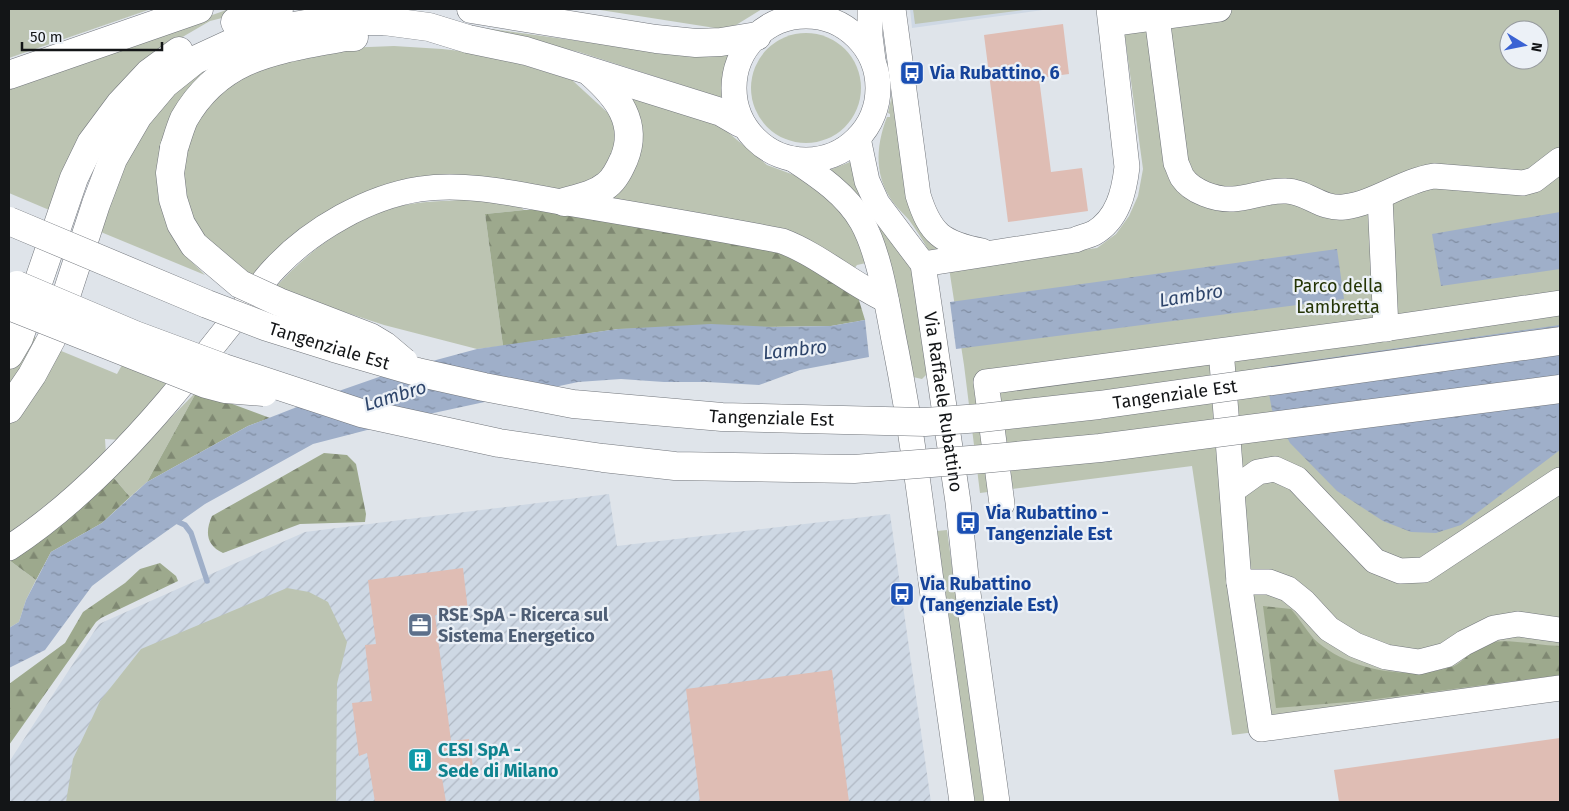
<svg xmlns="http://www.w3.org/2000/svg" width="1569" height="811" font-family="'Fira Sans',sans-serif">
	<defs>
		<pattern id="industrial-furrows" width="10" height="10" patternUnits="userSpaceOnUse" patternTransform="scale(1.25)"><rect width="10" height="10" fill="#ced8e4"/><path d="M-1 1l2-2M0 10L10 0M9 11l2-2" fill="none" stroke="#b0b8c3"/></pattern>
		<pattern id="forest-firs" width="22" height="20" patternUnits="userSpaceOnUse" patternTransform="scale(1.25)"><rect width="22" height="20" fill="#9da98d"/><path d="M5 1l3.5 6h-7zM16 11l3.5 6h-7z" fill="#7f8872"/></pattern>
		<pattern id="water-ripples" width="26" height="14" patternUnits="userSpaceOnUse" patternTransform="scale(1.25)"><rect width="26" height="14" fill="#9fafc9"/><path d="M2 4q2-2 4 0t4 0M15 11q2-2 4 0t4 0" fill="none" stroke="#808da2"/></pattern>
	</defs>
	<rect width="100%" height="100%" fill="#dfe4ea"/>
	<polygon fill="#ced8e4" points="910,9 1050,9 912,28"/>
	<polygon fill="url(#industrial-furrows)" points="609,494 617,546 890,514 931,802 9,802 9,762 99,624 305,532"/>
	<g fill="#bcc4b2" fill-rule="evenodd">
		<polygon points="9,9 151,9 9,58"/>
		<polygon points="229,9 230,16 210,21 179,39 54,212 9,193 9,88"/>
		<polygon points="594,9 762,9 728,30"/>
		<polygon points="913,9 1031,9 915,24"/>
		<path d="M1157 9H1560V692L1232 735 1192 466 980 493 964 365 949 268 1097 248 1116 234 1129 216 1138 196 1143 169 1124 30ZM1509 30H1539V60H1509Z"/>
		<polygon points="462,25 674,54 729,54 722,76 722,96 721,97 716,96 579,52"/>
		<circle cx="806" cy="88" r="55"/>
		<polygon points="394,46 442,49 488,54 572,80 608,113 613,121 616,140 614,154 597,178 573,189 559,189 524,183 401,185 254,281 203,242 182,197 182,153 199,111 247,70 344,48"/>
		<polygon points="237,57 176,113 186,256 205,275 96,230 125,153 177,88 206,70"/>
		<polygon points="621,95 717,125 724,129 767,165 794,175 813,186 834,203 854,230 866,263 857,265 850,274 828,259 597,202 615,188"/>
		<path d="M892 95 940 244 936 249 930 253C924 242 917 231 909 220 905 215 900 211 896 206 874 179 875 148 887 117H890V114L888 113Z"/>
		<polygon points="850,162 852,162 859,194 859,197 827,171"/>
		<path d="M463 200C479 201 514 198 524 210L485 214 503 346 477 349 384 325 274 289C309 250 353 217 405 205 424 201 444 201 463 200Z"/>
		<polygon points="882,227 913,272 927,374 922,379 913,377 877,231"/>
		<polygon points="28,335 40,339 9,389 9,371"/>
		<polygon points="54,348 117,374 122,365 171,385 121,440 105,439 106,454 9,539 9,422"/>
		<polygon points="197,391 147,482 130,497 113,477"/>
		<polygon points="947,530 984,802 974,802 937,531"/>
		<polygon points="9,560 36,580 26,600 19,622 9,628"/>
		<polygon points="287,588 309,592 328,602 347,642 337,684 336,802 66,802 73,759 100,701 141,649"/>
	</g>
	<g fill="url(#forest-firs)">
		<polygon points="524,210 543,210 771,250 795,259 858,297 865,320 831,326 618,329 503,346 485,214"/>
		<polygon points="197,391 270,418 248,426 147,482"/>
		<path d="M324 453 347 455 356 464 366 514 365 522 300 524 223 553C206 545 205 532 212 516Z"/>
		<polygon points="113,477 130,497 102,523 51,552 36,580 9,560"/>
		<polygon points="160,563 176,576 178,581 101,618 96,622 9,745 9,684 65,643 83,612 125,583 140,569"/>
		<path d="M1263 606 1291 609C1299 618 1306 630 1314 639 1348 671 1411 681 1454 666 1464 662 1471 649 1481 645 1501 636 1538 646 1560 646V675L1361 701 1276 708Z"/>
	</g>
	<g fill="url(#water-ripples)">
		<polygon points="1560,212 1560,269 1441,286 1432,234"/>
		<polygon points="1337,249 1344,299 956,349 950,302"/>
		<polygon points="865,320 869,357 800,370 759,385 707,382 664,382 621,379 578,382 429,414 313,444 205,504 137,552 92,586 45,650 9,668 9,628 19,622 26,600 51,552 102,523 147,482 248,426 333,393 399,370 477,349 618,329 711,324 772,327 831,326"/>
		<polygon points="1560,325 1560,450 1461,525 1436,533 1411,532 1383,521 1337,491 1290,443 1272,410 1264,367"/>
	</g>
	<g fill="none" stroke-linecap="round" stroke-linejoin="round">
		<polyline stroke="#9fafc9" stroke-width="5.5" points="174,520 185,525 191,533 207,581"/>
	</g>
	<g fill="#dfbdb4">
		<polygon points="1063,24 1069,74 1039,78 1051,172 1082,168 1088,211 1008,222 984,35"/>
		<polygon points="463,568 468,611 435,615 451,741 469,739 473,767 441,772 446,802 375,802 367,753 359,756 352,703 372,701 365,645 376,644 368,580"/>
		<polygon points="832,670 849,802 700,802 686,689"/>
		<polygon points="1560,738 1560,802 1339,802 1334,770"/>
	</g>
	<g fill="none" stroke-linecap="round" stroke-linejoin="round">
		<defs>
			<g id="minor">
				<polyline points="870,9 870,36 873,60"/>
				<path d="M893 9 918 195C930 234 942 243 982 251"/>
				<path d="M1158 9 1157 17 1176 163C1178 167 1180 173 1182 177 1192 192 1216 200 1233 199 1250 198 1268 190 1286 191 1306 191 1322 210 1344 207 1376 203 1402 181 1434 176L1523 183 1534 180 1560 160"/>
				<circle cx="806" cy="88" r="72"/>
				<polyline points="1123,22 1219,9"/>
				<path id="s1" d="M858 138 867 181 877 203 923 264 958 502 967 586 997 802"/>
				<path d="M793 159C819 176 847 195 862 222 881 256 888 312 896 350 911 426 921 504 931 581 941 655 952 729 962 802"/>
				<polyline points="1380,197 1386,329"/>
				<path d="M923 264 1075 240C1081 237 1088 236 1094 233 1118 219 1124 192 1127 167L1109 9"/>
				<polyline points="1223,351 1222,362 1239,582 1261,729 1560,688"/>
				<polyline points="1233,490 1258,472 1275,469 1297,479 1375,561 1400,571 1424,570 1560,480"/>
				<polyline points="1002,504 986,382 1362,332 1560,303"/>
				<path d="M9 548C69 509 122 455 168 401 195 369 221 336 247 303 256 291 265 278 276 267 312 229 368 197 420 189 469 182 520 195 567 203 639 215 711 227 782 241 819 255 850 283 886 300"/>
				<polyline points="1239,582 1269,582 1288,589 1304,602 1329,629 1355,645 1386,657 1419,662 1446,655 1464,643 1494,628 1518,624 1560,630"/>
			</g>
			<g id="highway">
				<polyline points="471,9 656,39 696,43 721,42 757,36"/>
				<polyline points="235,22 279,9"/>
				<polyline points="9,75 199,9"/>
				<path d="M174 148C177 139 180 128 184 119 221 54 279 50 345 37H354"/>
				<path d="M564 202C579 198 595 195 607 185 615 179 620 168 624 159 639 123 617 96 591 73"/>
				<polyline points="9,355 19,338 74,178 91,143 120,104 149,73 179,51"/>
				<polyline points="9,409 32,375 53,336 96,204 113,159 138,116 165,84 195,60 234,42 270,30 311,23 346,21 384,21 429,27 468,39 526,51 721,112 740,123"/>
			</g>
		</defs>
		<use href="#minor" stroke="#72767c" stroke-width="26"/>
		<use href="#highway" stroke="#72767c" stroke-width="29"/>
		<use href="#minor" stroke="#fff" stroke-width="25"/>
		<use href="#highway" stroke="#fff" stroke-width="28"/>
		<defs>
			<g id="highway-bridge">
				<polyline points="174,148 170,173 173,199 181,224 194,245 240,284 279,302 370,337 385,346 404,362"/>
				<path id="s2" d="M9 221 207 304 267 327 334 348 417 372 484 387 573 404 722 417 925 422 981 418 1099 405 1560 341"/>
				<polyline points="17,285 135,335 224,368 361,413 499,443 603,458 675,466 854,469 983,459 1100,448 1560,389"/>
				<polyline points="9,306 206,384 225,389 264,392"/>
			</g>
		</defs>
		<use href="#highway-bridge" stroke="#72767c" stroke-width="29" stroke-linecap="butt"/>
		<use href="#highway-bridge" stroke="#fff" stroke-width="28"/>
	</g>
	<defs>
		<symbol id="bus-square" viewBox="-11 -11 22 22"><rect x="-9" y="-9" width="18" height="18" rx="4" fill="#1a4fb4" stroke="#ecf1f7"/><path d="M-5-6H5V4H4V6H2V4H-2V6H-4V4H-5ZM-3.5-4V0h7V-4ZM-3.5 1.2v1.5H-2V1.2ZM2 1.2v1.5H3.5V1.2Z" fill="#fff"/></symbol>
		<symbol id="office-square" viewBox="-11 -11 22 22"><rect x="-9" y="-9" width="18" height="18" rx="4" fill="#5c6f8a" stroke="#ecf1f7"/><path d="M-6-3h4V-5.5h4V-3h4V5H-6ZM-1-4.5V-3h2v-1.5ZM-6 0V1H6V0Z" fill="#fff"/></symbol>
		<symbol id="building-square" viewBox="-11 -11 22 22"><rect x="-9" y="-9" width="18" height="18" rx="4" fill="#0f9aa8" stroke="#ecf1f7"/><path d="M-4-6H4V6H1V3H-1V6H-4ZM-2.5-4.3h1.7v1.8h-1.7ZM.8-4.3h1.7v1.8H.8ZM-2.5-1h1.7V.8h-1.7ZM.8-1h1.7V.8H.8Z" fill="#fff"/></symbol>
	</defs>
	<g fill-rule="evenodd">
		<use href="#bus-square" x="898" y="59" width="28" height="28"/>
		<use href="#bus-square" x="954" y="509" width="28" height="28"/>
		<use href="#bus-square" x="888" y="580" width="28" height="28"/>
		<use href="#office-square" x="406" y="611" width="28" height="28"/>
		<use href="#building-square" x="406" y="746" width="28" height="28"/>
	</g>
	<g text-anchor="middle" stroke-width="4.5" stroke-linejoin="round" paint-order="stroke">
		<g font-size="18" font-weight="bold" fill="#164399" stroke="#ecf1f7" text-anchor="start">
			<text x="930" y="79">Via Rubattino, 6</text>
			<text x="986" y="519">Via Rubattino -<tspan x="986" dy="21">Tangenziale Est</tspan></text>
			<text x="920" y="590">Via Rubattino<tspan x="920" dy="21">(Tangenziale Est)</tspan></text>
		</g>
		<g font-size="18" fill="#253506" stroke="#ecf1f7">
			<text x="1338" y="292">Parco della<tspan x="1338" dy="21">Lambretta</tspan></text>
		</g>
		<g font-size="18" fill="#131517" stroke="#ecf1f7">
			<text dy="6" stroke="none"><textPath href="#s2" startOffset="344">Tangenziale Est</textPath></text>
			<text dy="6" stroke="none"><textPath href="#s2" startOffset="1199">Tangenziale Est</textPath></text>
			<text dy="6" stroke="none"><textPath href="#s1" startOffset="284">Via Raffaele Rubattino</textPath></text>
			<text dy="6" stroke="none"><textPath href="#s2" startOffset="794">Tangenziale Est</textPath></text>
		</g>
		<g font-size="18" font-weight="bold" fill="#4e5e75" stroke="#ecf1f7" text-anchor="start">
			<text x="438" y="621">RSE SpA - Ricerca sul<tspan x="438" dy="21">Sistema Energetico</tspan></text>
		</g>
		<g font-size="18" font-weight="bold" fill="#0d838f" stroke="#ecf1f7" text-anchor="start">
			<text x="438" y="756">CESI SpA -<tspan x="438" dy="21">Sede di Milano</tspan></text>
		</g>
		<g font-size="19" font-style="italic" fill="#2e456b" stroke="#ecf1f7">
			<text transform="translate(1191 295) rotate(-9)" y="7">Lambro</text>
			<text transform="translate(795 349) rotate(-6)" y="7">Lambro</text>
			<text transform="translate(395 395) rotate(-17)" y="7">Lambro</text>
		</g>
	</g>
	<rect width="1569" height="811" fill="none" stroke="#131517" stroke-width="20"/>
	<g transform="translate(1524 45) rotate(100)"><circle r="24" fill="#ecf1f7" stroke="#95999d"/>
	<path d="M0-4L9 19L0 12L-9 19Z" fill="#3a62d3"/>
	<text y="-8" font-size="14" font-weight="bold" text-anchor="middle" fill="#131517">N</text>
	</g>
	<path d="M22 42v8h140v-8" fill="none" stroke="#131517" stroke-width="2.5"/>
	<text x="30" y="42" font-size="15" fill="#131517" stroke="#ecf1f7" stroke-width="4" paint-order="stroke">50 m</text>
</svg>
